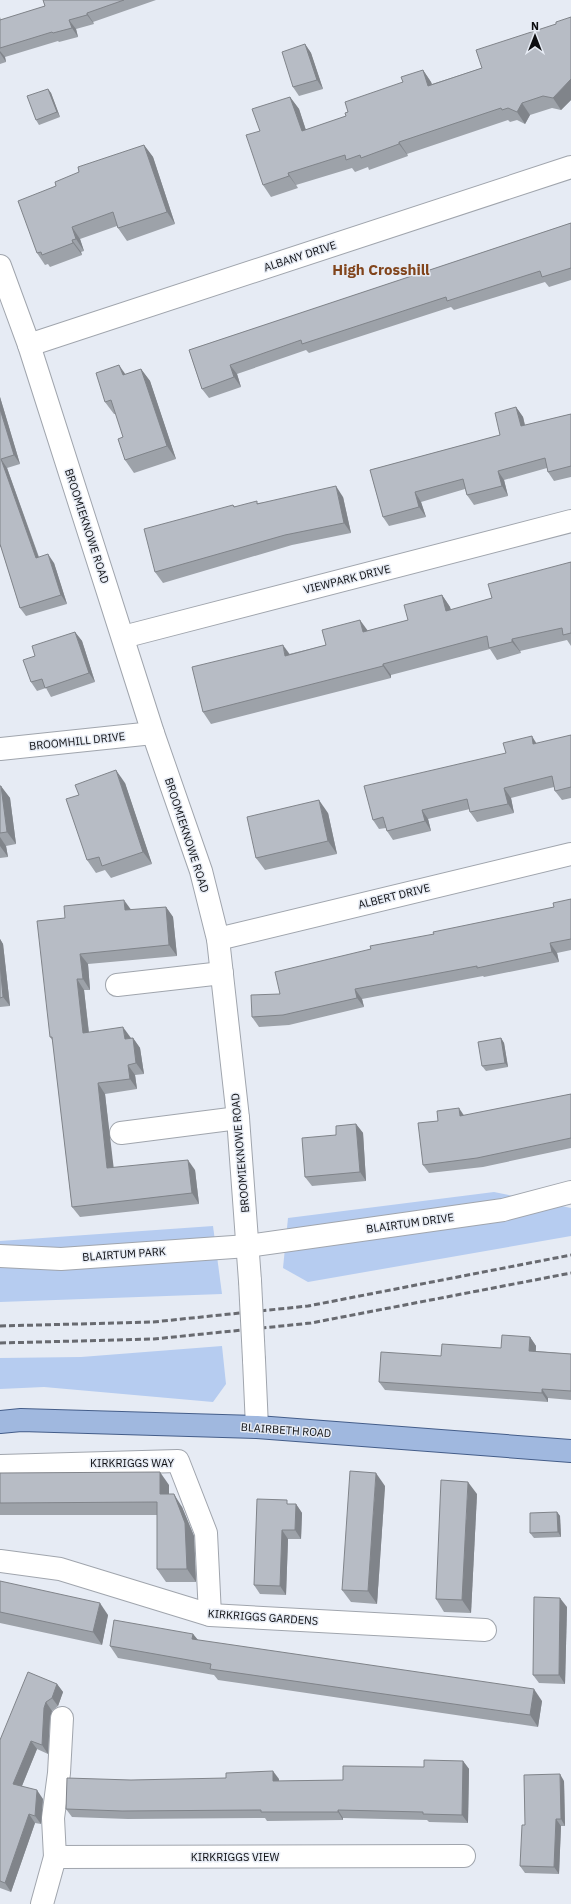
<svg xmlns="http://www.w3.org/2000/svg" width="571" height="1904" font-family="'IBM Plex Sans',sans-serif">
	<rect width="100%" height="100%" fill="#e6ebf4"/>
	<g fill="#b6ccf0">
		<polygon points="494,1192 571,1208 571,1236 308,1282 283,1268 288,1218"/>
		<polygon points="213,1226 222,1294 0,1302 0,1241"/>
		<polygon points="222,1346 226,1384 213,1402 44,1387 0,1389 0,1358 81,1357"/>
	</g>
	<g fill="none" stroke-linecap="round" stroke-linejoin="round">
		<defs>
			<g id="minor">
				<polyline points="0,266 29,345 153,733 201,871 218,939 238,1118 250,1281"/>
				<polyline points="29,345 571,167"/>
				<polyline points="123,637 571,521"/>
				<polyline points="0,749 153,733"/>
				<polyline points="218,939 571,854"/>
				<polyline points="117,985 222,973"/>
				<polyline points="121,1133 238,1118"/>
				<polyline points="0,1256 61,1259 248,1246 503,1210 571,1192"/>
				<polyline points="254,1360 257,1427"/>
				<polyline points="0,1466 178,1461 206,1533 210,1615"/>
				<polyline points="0,1561 60,1569 210,1615 485,1630"/>
				<polyline points="55,1857 53,1818 59,1773 62,1718"/>
				<polyline points="42,1904 55,1857 464,1856"/>
			</g>
			<polyline id="major" points="0,1422 21,1420 257,1427 571,1451"/>
		</defs>
		<use href="#minor" stroke="#a0a5ad" stroke-width="24"/>
		<use href="#major" stroke="#445d89" stroke-width="24"/>
		<use href="#minor" stroke="#fff" stroke-width="22"/>
		<use href="#major" stroke="#a0b8df" stroke-width="22"/>
		<g stroke="#686a70" stroke-width="3" stroke-dasharray="6 3" stroke-linecap="butt">
			<polyline points="0,1326 153,1322 308,1306 571,1255"/>
			<polyline points="0,1343 154,1339 311,1323 571,1273"/>
		</g>
		<defs>
			<polyline id="minor-bridge" points="250,1281 254,1360"/>
		</defs>
		<use href="#minor-bridge" stroke="#a0a5ad" stroke-width="24" stroke-linecap="butt"/>
		<use href="#minor-bridge" stroke="#fff" stroke-width="22"/>
	</g>
	<g fill="#9da2a9">
		<polygon points="43,0 156,0 93,22 94,24 76,29 78,37 59,42 58,41 5,57 6,62 0,64 0,17 1,20 45,6"/>
		<polygon points="571,17 571,100 561,110 552,108 530,115 525,124 517,120 510,122 508,120 407,154 408,156 369,170 368,167 355,172 352,168 296,185 298,188 271,197 263,185 260,131 290,97 299,109 306,130 346,116 348,112 403,82 423,70 431,82 432,84 482,68 556,24"/>
		<polygon points="305,44 311,53 323,89 299,96 293,87"/>
		<polygon points="48,89 51,93 60,117 39,125 36,120"/>
		<polygon points="144,145 153,157 175,224 127,241 118,228 117,226 80,239 84,251 81,252 82,255 50,267 48,264 45,265 37,253 56,186 79,172"/>
		<polygon points="571,223 571,280 549,287 545,282 454,310 451,307 309,353 306,350 237,374 241,387 209,398 202,389 189,350"/>
		<polygon points="141,369 150,381 176,459 134,473 125,460 123,437 116,414 114,414 105,402 126,374"/>
		<polygon points="0,397 20,464 7,468 39,557 54,563 67,604 26,616 20,608 1,547 0,547"/>
		<polygon points="516,407 523,417 525,425 571,414 571,477 554,481 548,472 547,468 504,480 508,496 474,505 467,495 465,489 421,502 426,517 389,526 383,517 370,470 500,435"/>
		<polygon points="343,497 351,533 292,545 163,583 155,572 233,505 235,507 258,503"/>
		<polygon points="571,562 571,646 567,640 520,651 521,653 497,660 490,649 391,675 391,678 211,724 203,712 289,654 326,645 367,631 408,620 442,595 450,607 451,610 492,598"/>
		<polygon points="75,632 82,641 95,682 51,697 46,688 37,691 31,682 35,656"/>
		<polygon points="571,735 571,798 562,800 555,791 554,787 511,798 514,813 477,822 470,812 470,809 428,819 431,831 393,840 387,831 386,828 379,829 373,820 506,753 537,744"/>
		<polygon points="125,783 152,864 111,878 105,870 96,873 87,860"/>
		<polygon points="0,786 10,798 16,844 6,846 8,857 0,858"/>
		<polygon points="328,813 337,854 265,870 256,858"/>
		<polygon points="571,899 571,950 557,953 559,962 484,977 483,976 362,999 364,1007 289,1025 259,1027 252,1017 280,994 434,934 554,907"/>
		<polygon points="166,907 173,917 177,956 88,964 90,990 84,990 89,1032 131,1038 133,1038 140,1048 144,1074 135,1075 137,1089 105,1094 113,1168 195,1170 199,1204 80,1217 72,1207 53,1041 50,1037 65,918 131,910"/>
		<polygon points="0,939 3,944 10,1006 0,1007"/>
		<polygon points="501,1038 504,1043 508,1067 486,1071 482,1066"/>
		<polygon points="571,1094 571,1148 483,1167 429,1173 423,1165 438,1121"/>
		<polygon points="356,1124 363,1133 366,1181 312,1186 305,1177 336,1135"/>
		<polygon points="530,1337 536,1346 536,1351 571,1354 571,1400 548,1398 548,1402 385,1390 379,1382 441,1356 501,1348"/>
		<polygon points="0,1473 169,1485 169,1494 182,1507 194,1536 196,1582 166,1582 157,1569 157,1515 0,1515"/>
		<polygon points="385,1486 377,1604 351,1602 342,1590"/>
		<polygon points="477,1494 471,1613 444,1612 436,1599"/>
		<polygon points="290,1504 296,1504 302,1513 301,1539 288,1539 286,1595 260,1594 254,1585"/>
		<polygon points="557,1512 560,1516 561,1537 534,1538 530,1533"/>
		<polygon points="0,1581 108,1615 102,1645 0,1623"/>
		<polygon points="567,1607 565,1684 539,1683 533,1675"/>
		<polygon points="193,1634 198,1640 542,1701 538,1727 218,1680 214,1675 118,1658 110,1646"/>
		<polygon points="57,1684 63,1692 58,1706 52,1711 50,1717 48,1754 37,1749 22,1786 43,1799 41,1824 35,1823 11,1892 0,1888 0,1740"/>
		<polygon points="463,1761 469,1769 468,1823 429,1822 427,1820 343,1818 343,1820 267,1821 265,1818 128,1819 72,1817 66,1809 131,1780 279,1779 279,1781 343,1780"/>
		<polygon points="564,1781 565,1826 561,1826 559,1874 525,1873 520,1866 525,1825"/>
	</g>
	<g fill="#80848a">
		<polygon points="87,13 93,22 94,24 87,15"/>
		<polygon points="69,20 76,29 78,37 72,28"/>
		<polygon points="305,44 311,53 323,89 317,80"/>
		<polygon points="0,51 5,57 6,62 0,53"/>
		<polygon points="423,70 431,82 436,98 428,86"/>
		<polygon points="571,79 571,100 561,110 553,98"/>
		<polygon points="48,89 51,93 60,117 57,112"/>
		<polygon points="290,97 299,109 310,143 302,131"/>
		<polygon points="522,103 530,115 525,124 517,112"/>
		<polygon points="399,142 407,154 408,156 399,144"/>
		<polygon points="144,145 153,157 175,224 167,212"/>
		<polygon points="288,173 298,188 289,176"/>
		<polygon points="72,227 80,239 84,251 76,239"/>
		<polygon points="72,240 81,252 82,255 73,243"/>
		<polygon points="119,365 128,378 123,375"/>
		<polygon points="230,365 237,374 241,387 234,377"/>
		<polygon points="141,369 150,381 176,459 167,446"/>
		<polygon points="0,397 20,464 14,455 0,409"/>
		<polygon points="516,407 523,417 527,435 521,426"/>
		<polygon points="1,459 7,468 42,567 36,558"/>
		<polygon points="498,471 504,480 508,496 502,486"/>
		<polygon points="336,486 343,497 351,533 344,523"/>
		<polygon points="415,492 421,502 426,517 419,507"/>
		<polygon points="48,554 54,563 67,604 61,595"/>
		<polygon points="442,595 450,607 454,622 446,611"/>
		<polygon points="360,620 368,631 363,632"/>
		<polygon points="75,632 82,641 95,682 89,673"/>
		<polygon points="512,639 520,651 521,653 512,642"/>
		<polygon points="283,645 291,656 285,656"/>
		<polygon points="383,664 391,675 391,678 383,666"/>
		<polygon points="532,736 538,746 533,744"/>
		<polygon points="116,770 125,783 152,864 143,852"/>
		<polygon points="1,786 10,798 16,844 7,832"/>
		<polygon points="504,788 511,798 514,813 508,804"/>
		<polygon points="319,800 328,813 337,854 328,841"/>
		<polygon points="422,810 428,819 431,831 425,821"/>
		<polygon points="0,837 6,846 8,857 0,846"/>
		<polygon points="124,900 132,911 125,910"/>
		<polygon points="166,907 173,917 177,956 169,945"/>
		<polygon points="0,939 3,944 10,1006 3,997 0,963"/>
		<polygon points="550,943 557,953 559,962 552,952"/>
		<polygon points="80,954 88,964 90,990 83,979"/>
		<polygon points="77,979 84,990 90,1044 83,1033"/>
		<polygon points="355,989 362,999 364,1007 357,998"/>
		<polygon points="123,1027 131,1038 125,1039"/>
		<polygon points="133,1038 140,1048 144,1074 136,1063"/>
		<polygon points="501,1038 504,1043 508,1067 505,1063"/>
		<polygon points="128,1065 135,1075 137,1089 130,1079"/>
		<polygon points="98,1083 105,1094 115,1179 107,1168"/>
		<polygon points="459,1108 465,1117 460,1116"/>
		<polygon points="356,1124 363,1133 366,1181 360,1172"/>
		<polygon points="188,1160 195,1170 199,1204 192,1193"/>
		<polygon points="530,1337 536,1346 535,1360 529,1351"/>
		<polygon points="542,1389 548,1398 548,1402 542,1393"/>
		<polygon points="160,1472 169,1485 169,1507 160,1494"/>
		<polygon points="376,1473 385,1486 377,1604 368,1591"/>
		<polygon points="468,1482 477,1494 471,1613 462,1600"/>
		<polygon points="174,1494 182,1507 194,1536 196,1582 187,1569"/>
		<polygon points="296,1504 302,1513 301,1539 295,1530"/>
		<polygon points="557,1512 560,1516 561,1537 558,1532"/>
		<polygon points="282,1530 288,1539 286,1595 280,1586"/>
		<polygon points="560,1598 567,1607 565,1684 559,1675"/>
		<polygon points="100,1603 108,1615 102,1645 93,1632"/>
		<polygon points="193,1634 202,1645 192,1639"/>
		<polygon points="57,1684 63,1692 58,1706 52,1698"/>
		<polygon points="534,1689 542,1701 538,1727 530,1715"/>
		<polygon points="46,1702 52,1711 50,1717 48,1754 42,1745 44,1708"/>
		<polygon points="31,1741 37,1749 19,1793 13,1784"/>
		<polygon points="463,1761 469,1769 468,1823 462,1815"/>
		<polygon points="273,1771 279,1779 279,1789 273,1781"/>
		<polygon points="560,1774 564,1781 565,1826 561,1819"/>
		<polygon points="37,1790 43,1799 41,1824 35,1816"/>
		<polygon points="338,1810 343,1818 343,1820 338,1812"/>
		<polygon points="29,1814 35,1823 11,1892 5,1883"/>
		<polygon points="556,1819 561,1826 559,1874 554,1867"/>
	</g>
	<g fill="#b7bcc5" stroke="#80848a">
		<polygon points="43,0 124,0 87,13 87,15 69,20 72,28 53,33 52,32 0,48 0,20 45,6"/>
		<polygon points="571,17 571,79 553,98 543,96 522,103 517,112 508,108 502,110 501,108 399,142 399,144 361,158 360,155 346,160 345,155 288,173 289,176 263,185 246,135 260,131 252,109 290,97 302,131 346,116 345,113 348,112 345,102 403,82 401,77 423,70 428,86 482,68 476,50 556,24 556,22"/>
		<polygon points="305,44 317,80 293,87 282,52"/>
		<polygon points="48,89 57,112 36,120 27,96"/>
		<polygon points="144,145 167,212 118,228 113,212 72,227 76,239 72,240 73,243 42,255 41,252 37,253 18,201 56,186 55,182 79,172 78,167"/>
		<polygon points="571,223 571,268 542,277 540,271 447,301 446,297 302,344 301,340 230,365 234,377 202,389 189,350"/>
		<polygon points="119,365 123,375 141,369 167,446 125,460 118,439 123,437 111,400 105,402 96,373"/>
		<polygon points="516,407 521,426 571,414 571,466 548,472 545,458 498,471 502,486 467,495 463,479 415,492 419,507 383,517 370,470 500,435 495,413"/>
		<polygon points="0,409 14,455 1,459 36,558 48,554 61,595 20,608 0,544"/>
		<polygon points="336,486 344,523 285,535 155,572 144,529 233,505 234,507 257,501 257,504"/>
		<polygon points="571,562 571,633 563,635 562,628 512,639 512,642 489,648 487,636 383,664 383,666 203,712 192,667 283,645 285,656 326,645 322,630 360,620 363,632 408,620 404,605 442,595 446,611 492,598 488,584"/>
		<polygon points="75,632 89,673 45,688 42,679 31,682 23,660 35,656 32,646"/>
		<polygon points="571,735 571,787 555,791 552,776 504,788 508,804 470,812 467,799 422,810 425,821 387,831 383,817 373,820 364,786 506,753 503,743 532,736 533,744"/>
		<polygon points="116,770 143,852 102,866 99,857 87,860 66,799 79,795 75,785"/>
		<polygon points="0,786 1,786 7,832 0,833"/>
		<polygon points="319,800 328,841 256,858 247,817"/>
		<polygon points="571,899 571,939 550,943 552,952 477,968 477,966 355,989 357,998 283,1015 252,1017 251,995 280,994 275,972 371,949 370,946 434,934 433,932 554,907 553,903"/>
		<polygon points="124,900 125,910 166,907 169,945 80,954 83,979 77,979 83,1033 123,1027 125,1039 133,1038 136,1063 128,1065 130,1079 98,1083 107,1168 188,1160 192,1193 72,1207 52,1037 50,1037 37,921 65,918 64,906"/>
		<polygon points="0,963 3,997 0,998"/>
		<polygon points="501,1038 505,1063 482,1066 478,1042"/>
		<polygon points="571,1094 571,1138 477,1158 423,1165 418,1123 438,1121 437,1111 459,1108 460,1116"/>
		<polygon points="356,1124 360,1172 305,1177 302,1138 336,1135 336,1126"/>
		<polygon points="502,1335 530,1337 529,1351 571,1354 571,1391 542,1389 542,1393 379,1382 381,1352 441,1356 442,1344 501,1348"/>
		<polygon points="350,1471 376,1473 368,1591 342,1590"/>
		<polygon points="160,1472 160,1494 174,1494 185,1523 187,1569 157,1569 157,1502 0,1503 0,1473"/>
		<polygon points="441,1480 468,1482 462,1600 436,1599"/>
		<polygon points="257,1499 287,1500 287,1504 296,1504 295,1530 282,1530 280,1586 254,1585"/>
		<polygon points="557,1512 558,1532 530,1533 530,1513"/>
		<polygon points="0,1581 100,1603 93,1632 0,1612"/>
		<polygon points="534,1597 560,1598 559,1675 533,1675"/>
		<polygon points="114,1620 193,1634 192,1639 534,1689 530,1715 210,1669 211,1664 110,1646"/>
		<polygon points="28,1672 57,1684 52,1698 46,1702 44,1708 42,1745 31,1741 13,1784 37,1790 35,1816 29,1814 5,1883 0,1881 0,1740"/>
		<polygon points="424,1760 463,1761 462,1815 423,1814 423,1812 338,1810 338,1812 261,1812 261,1810 122,1811 66,1809 67,1778 131,1780 226,1778 226,1773 273,1771 273,1781 343,1780 343,1766 424,1767"/>
		<polygon points="560,1774 561,1819 556,1819 554,1867 520,1866 522,1825 525,1825 524,1775"/>
	</g>
	<g text-anchor="middle" stroke-width="3" stroke-linejoin="round" paint-order="stroke">
		<g font-size="11" fill="#0d0e11" stroke="#e6ebf4">
			<text transform="translate(300 256) rotate(-18)" y="4">ALBANY DRIVE</text>
			<text transform="translate(87 526) rotate(72)" y="4">BROOMIEKNOWE ROAD</text>
			<text transform="translate(347 579) rotate(-14)" y="4">VIEWPARK DRIVE</text>
			<text transform="translate(77 741) rotate(-6)" y="4">BROOMHILL DRIVE</text>
			<text transform="translate(187 835) rotate(72)" y="4">BROOMIEKNOWE ROAD</text>
			<text transform="translate(394 896) rotate(-14)" y="4">ALBERT DRIVE</text>
			<text transform="translate(240 1153) rotate(-95)" y="4">BROOMIEKNOWE ROAD</text>
			<text transform="translate(410 1223) rotate(-8)" y="4">BLAIRTUM DRIVE</text>
			<text transform="translate(124 1254) rotate(-4)" y="4">BLAIRTUM PARK</text>
			<text transform="translate(286 1430) rotate(4)" y="4">BLAIRBETH ROAD</text>
			<text x="132" y="1467">KIRKRIGGS WAY</text>
			<text transform="translate(263 1617) rotate(4)" y="4">KIRKRIGGS GARDENS</text>
			<text x="235" y="1861">KIRKRIGGS VIEW</text>
		</g>
		<g font-size="15" font-weight="bold" fill="#81441b" stroke="#e6ebf4">
			<text x="381" y="275">High Crosshill</text>
		</g>
	</g>
	<g transform="translate(535 36)" stroke="#e6ebf4" stroke-width="3" paint-order="stroke">
	<path d="M0-3L7 15L0 10L-7 15Z" fill="#0d0e11"/>
	<text y="-6" font-size="11" font-weight="bold" text-anchor="middle" fill="#0d0e11">N</text>
	</g>
</svg>
